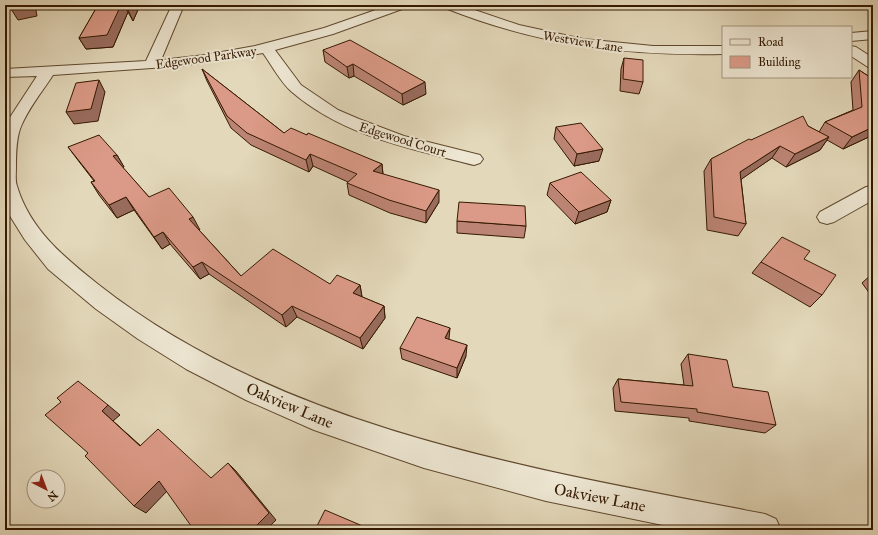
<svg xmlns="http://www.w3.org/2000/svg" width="878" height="535" font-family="'IM FELL Great Primer',serif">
	<rect width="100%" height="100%" fill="#e3d8ba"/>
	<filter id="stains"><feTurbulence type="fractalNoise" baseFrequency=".005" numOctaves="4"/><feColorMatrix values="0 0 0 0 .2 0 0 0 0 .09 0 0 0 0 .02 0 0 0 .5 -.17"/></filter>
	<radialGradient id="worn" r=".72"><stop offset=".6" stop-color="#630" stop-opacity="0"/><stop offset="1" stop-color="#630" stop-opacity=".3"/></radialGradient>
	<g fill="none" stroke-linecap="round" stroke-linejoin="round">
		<defs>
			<g id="minor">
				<path d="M172 5H184L161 60 205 55 255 46 324 28 390 5H407L405 8 333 34 275 50 301 85 338 110 359 119 404 136 480 155 483 159 480 163 474 165C411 149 343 136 292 92 281 83 271 64 263 53L180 66 53 75C42 92 27 110 20 129 16 141 16 155 16 167 16 173 15 181 17 186 30 230 65 258 99 285 285 431 539 470 765 514L776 519 781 530H687L546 501 424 468 314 430 246 400 186 369 138 339 96 309 48 269 25 240 10 216 5 204V125L37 76 5 77V69L146 61Z"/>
				<path d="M443 5H460L519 25 583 39 653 46H723V54C623 56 538 45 445 8Z"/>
				<polygon points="873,31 873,39 851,41 851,33"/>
				<polygon points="851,46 856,47 873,58 873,68 868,67 851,56"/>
				<polygon points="873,186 873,200 834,222 827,224 820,222 817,217 820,212 866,187"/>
			</g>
		</defs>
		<use href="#minor" stroke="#60492e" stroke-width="2"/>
		<use href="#minor" fill="#ede6d2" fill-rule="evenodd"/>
	</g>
	<g fill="#bc8474" stroke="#341900">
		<polygon points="98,5 140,5 133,21 128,12 113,47 86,49 79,38"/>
		<polygon points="323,50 426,94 403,105 354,76 349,78 325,62"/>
		<polygon points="624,58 643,82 639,94 620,91 621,69"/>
		<polygon points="202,69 284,133 307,135 382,164 383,174 439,202 426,223 390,213 349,195 347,183 348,182 313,166 309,172 251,145 231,128 207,81"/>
		<polygon points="859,70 873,79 873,135 843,149 827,140 820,150 786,167 772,158 741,179 746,224 738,236 707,230 704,171 711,159 751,140 808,126 819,132 825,122 853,110 851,82"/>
		<polygon points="556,127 599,161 574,166 554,139"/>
		<polygon points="68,147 117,155 124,167 123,168 149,197 200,230 199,230 241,276 330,284 360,285 362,297 384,306 385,318 363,349 297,317 286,327 209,274 200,279 170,244 162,249 134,210 117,218 99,195 91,182 94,181 77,159"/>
		<polygon points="550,183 611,200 607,212 575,224 547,195"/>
		<polygon points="457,221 526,226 524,238 457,233"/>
		<polygon points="804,259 822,295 810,307 752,273 761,262"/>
		<polygon points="873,273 873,298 862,283"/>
		<polygon points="449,339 466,356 457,378 402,359 400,348"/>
		<polygon points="688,354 733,387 776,425 765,433 689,421 689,418 615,411 613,388 618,379 684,385 681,364"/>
	</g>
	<g fill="#996c5e" stroke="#341900">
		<polygon points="30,5 35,5 37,16 18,20 11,9"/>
		<polygon points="121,5 124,5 128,12 113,47 86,49 79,38"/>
		<polygon points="131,5 140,5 133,21 128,10"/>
		<polygon points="353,64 354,76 349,78 347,67"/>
		<polygon points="99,80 105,92 98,121 74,124 66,112"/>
		<polygon points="425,82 426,94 403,105 402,94"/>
		<polygon points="873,127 873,135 843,149 852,137"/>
		<polygon points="829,137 820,150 786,167 795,154"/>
		<polygon points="780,146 772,158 733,185 740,172"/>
		<polygon points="603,149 599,161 574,166 577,154"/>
		<polygon points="310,154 313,166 309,172 306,160"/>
		<polygon points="117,155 124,167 121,169 113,156"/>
		<polygon points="382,164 383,176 373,171"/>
		<polygon points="439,190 439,202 426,223 426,211"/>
		<polygon points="126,197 134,210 117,218 109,205"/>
		<polygon points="611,200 607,212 575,224 579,212"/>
		<polygon points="193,217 200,230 196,232 189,219"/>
		<polygon points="163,232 170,244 162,249 154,237"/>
		<polygon points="202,262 209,274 200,279 193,267"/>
		<polygon points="360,285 362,297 353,293"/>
		<polygon points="292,306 297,317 286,327 282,315"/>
		<polygon points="384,306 385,318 363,349 360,338"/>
		<polygon points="450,328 449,339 445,349 445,338"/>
		<polygon points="467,345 466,356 457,378 457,368"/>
		<polygon points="108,405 120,415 113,421 151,455 140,446 102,411"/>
		<polygon points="228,463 236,471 276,520 266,530 252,530"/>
		<polygon points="159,481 169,489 146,513 134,506"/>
	</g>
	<g fill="#db9a87" stroke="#341900">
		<polygon points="10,5 30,5 11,9"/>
		<polygon points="98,5 121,5 107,35 79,38"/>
		<polygon points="125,5 131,5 128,10"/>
		<polygon points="350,40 425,82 402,94 353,64 347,67 323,50"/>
		<polygon points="624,58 643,60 643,82 623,79"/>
		<polygon points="202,69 284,133 291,128 307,135 308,133 382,164 373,171 439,190 426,211 389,200 347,183 357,174 310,154 306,160 247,133 227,116"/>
		<polygon points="859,70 873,79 873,127 852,137 825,122 862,107"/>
		<polygon points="99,80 91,109 66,112 76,83"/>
		<polygon points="803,116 808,126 829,137 795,154 780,146 740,172 746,224 714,217 711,159 749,139 751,140"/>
		<polygon points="581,123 603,149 577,154 556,127"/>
		<polygon points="99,135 117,155 113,156 149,197 169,188 193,217 189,219 241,276 273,249 330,284 337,275 360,285 353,293 384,306 360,338 292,306 282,315 202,262 193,267 163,232 154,237 126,197 109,205 91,182 95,181 68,147"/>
		<polygon points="581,172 611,200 579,212 550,183"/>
		<polygon points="459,202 525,206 526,226 457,221"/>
		<polygon points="782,237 810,251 804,259 836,275 822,295 761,262"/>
		<polygon points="417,317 450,328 445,338 467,345 457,368 400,348"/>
		<polygon points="688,354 727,360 733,387 768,392 776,425 697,412 697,409 621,402 618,379 693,386"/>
		<polygon points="78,381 108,405 102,411 140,446 158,429 211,478 228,463 269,513 252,530 194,530 159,481 134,506 85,456 88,453 45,415 61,402 57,398"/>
		<polygon points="325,510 372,530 315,530"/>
	</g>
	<g text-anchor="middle" stroke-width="4" stroke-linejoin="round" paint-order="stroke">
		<g font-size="13" fill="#341900" stroke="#ede6d2">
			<text transform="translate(583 41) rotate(9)" y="5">Westview Lane</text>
			<text transform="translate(206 57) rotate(-8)" y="5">Edgewood Parkway</text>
			<text transform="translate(403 139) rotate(17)" y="5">Edgewood Court</text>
		</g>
		<g font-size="16" fill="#341900" stroke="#ede6d2">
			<text transform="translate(290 405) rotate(23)" y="6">Oakview Lane</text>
			<text transform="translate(600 497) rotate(11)" y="6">Oakview Lane</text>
		</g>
	</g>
	<rect width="878" height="535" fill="none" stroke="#e3d8ba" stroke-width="20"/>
	<rect x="6" y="6" width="866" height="523" fill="none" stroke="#341900" stroke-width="2"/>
	<rect x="10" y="10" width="858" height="515" fill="none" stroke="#341900"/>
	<rect x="722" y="26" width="130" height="52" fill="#ede6d2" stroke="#a3947e"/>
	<rect x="730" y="39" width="20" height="6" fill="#ede6d2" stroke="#a3947e"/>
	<text x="758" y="46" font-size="12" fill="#341900">Road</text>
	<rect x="730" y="56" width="20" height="12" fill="#db9a87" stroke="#a3947e"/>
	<text x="758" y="66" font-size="12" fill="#341900">Building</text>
	<g transform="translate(46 489) rotate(138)"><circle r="19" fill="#ede6d2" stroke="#a3947e"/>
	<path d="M0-3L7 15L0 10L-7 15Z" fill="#8f2418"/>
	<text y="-6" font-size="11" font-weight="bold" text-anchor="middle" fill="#341900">N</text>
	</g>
	<rect width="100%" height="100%" filter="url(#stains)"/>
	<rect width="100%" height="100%" fill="url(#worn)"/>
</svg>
